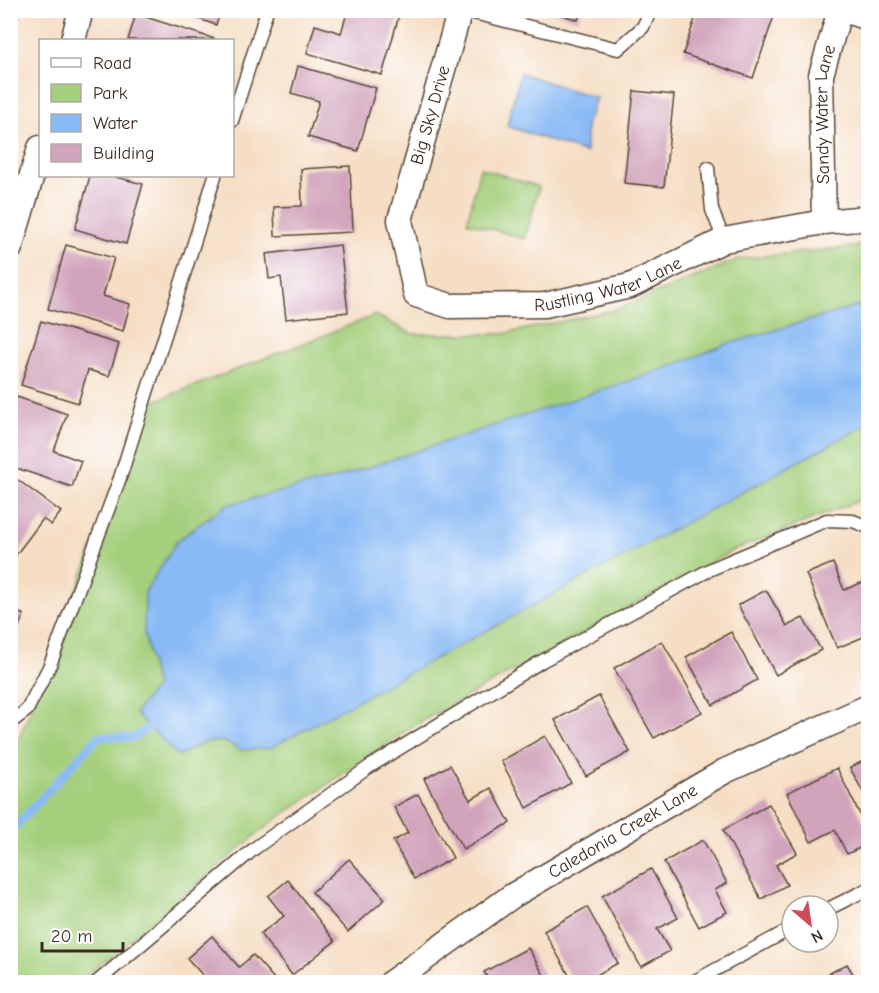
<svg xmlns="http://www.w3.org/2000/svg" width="879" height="993" font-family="'Comic Neue',sans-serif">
	<rect width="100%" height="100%" fill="#fff"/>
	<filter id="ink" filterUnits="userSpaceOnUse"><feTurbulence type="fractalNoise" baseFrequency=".0167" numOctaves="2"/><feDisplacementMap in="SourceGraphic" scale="12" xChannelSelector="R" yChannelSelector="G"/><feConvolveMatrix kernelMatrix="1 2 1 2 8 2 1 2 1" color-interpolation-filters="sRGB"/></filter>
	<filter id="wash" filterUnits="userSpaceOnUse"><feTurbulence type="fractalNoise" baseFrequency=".008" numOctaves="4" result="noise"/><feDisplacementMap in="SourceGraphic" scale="24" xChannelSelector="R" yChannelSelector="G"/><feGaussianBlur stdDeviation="1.35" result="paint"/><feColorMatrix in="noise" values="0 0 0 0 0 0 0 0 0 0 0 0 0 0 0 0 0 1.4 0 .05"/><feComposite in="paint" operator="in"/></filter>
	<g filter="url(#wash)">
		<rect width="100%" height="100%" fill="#f5dec4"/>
		<g fill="#a4cf7c" stroke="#707c4d" stroke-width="1.5">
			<polygon points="480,168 539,187 525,239 467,222"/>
			<polygon points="868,245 868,497 732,551 413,726 268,825 79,982 11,982 10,748 16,746 150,403 376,315 412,334 503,334 618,309 739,259"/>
		</g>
		<g fill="#88baf5" stroke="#62728a" stroke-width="1.5">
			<polygon points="520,73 596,98 586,126 586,153 507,126"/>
			<polygon points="868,303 868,424 270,748 241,750 223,741 204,742 178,756 135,713 156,686 144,633 145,592 177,541 226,505 333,479 664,369 724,345"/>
		</g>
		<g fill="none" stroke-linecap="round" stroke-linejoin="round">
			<polyline stroke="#88baf5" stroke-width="8" points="10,832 99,736 134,738 157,721"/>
		</g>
		<g id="blocks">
			<g fill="#d1a4bc">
				<polygon points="10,10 20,10 11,37 10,37"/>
				<polygon points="174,10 221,10 216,25"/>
				<polygon points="348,10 400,12 382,75 307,53 315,25 341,33"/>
				<polygon points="547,10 581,10 578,20"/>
				<polygon points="698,10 776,10 753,78 683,54"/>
				<polygon points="136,14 218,40 128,40"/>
				<polygon points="298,66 376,88 358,151 308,137 319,101 291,93"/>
				<polygon points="634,91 674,95 664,187 624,183"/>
				<polygon points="350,166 353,232 275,236 274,207 302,206 301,169"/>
				<polygon points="90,176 112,176 143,184 126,244 75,229"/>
				<polygon points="66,245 114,258 103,296 130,304 123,331 48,309"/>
				<polygon points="340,245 348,312 286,319 281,277 269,279 266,254"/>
				<polygon points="41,321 119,344 109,376 88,370 78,403 21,385"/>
				<polygon points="17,397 67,414 54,451 81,461 72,487 10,466 10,416"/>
				<polygon points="10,474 61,512 51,525 43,519 12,560"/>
				<polygon points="833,563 844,590 868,580 868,635 837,648 806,574"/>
				<polygon points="766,590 787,626 803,618 821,650 776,675 738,605"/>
				<polygon points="10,609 24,615 10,645"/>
				<polygon points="731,632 757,680 713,705 686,657"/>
				<polygon points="662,641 702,712 654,738 614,668"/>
				<polygon points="599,696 630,752 586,776 555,720"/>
				<polygon points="545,736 571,783 527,808 501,761"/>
				<polygon points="868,758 868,801 850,768"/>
				<polygon points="450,765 470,800 491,788 510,823 463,849 424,779"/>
				<polygon points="837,768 868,831 868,844 847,854 835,830 811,842 787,793"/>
				<polygon points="418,794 453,858 414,879 393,841 408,833 394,807"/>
				<polygon points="769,804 797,853 776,865 787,885 761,899 723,830"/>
				<polygon points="703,840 727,883 715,890 727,912 699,927 664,862"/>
				<polygon points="349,859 385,899 348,932 312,892"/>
				<polygon points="651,869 678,918 657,929 670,951 641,967 602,896"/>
				<polygon points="288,880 335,941 292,975 260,934 284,916 268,896"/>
				<polygon points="587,907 618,963 584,982 573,982 544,931"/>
				<polygon points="212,936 239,967 253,955 277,982 209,982 187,958"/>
				<polygon points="528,948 548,982 490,982 484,972"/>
				<polygon points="847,964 858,982 813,982"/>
			</g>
		</g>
	</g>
	<g filter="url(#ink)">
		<use href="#blocks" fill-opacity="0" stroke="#574537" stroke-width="1.5"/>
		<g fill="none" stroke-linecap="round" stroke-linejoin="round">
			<defs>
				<g id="service">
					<polyline points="462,10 618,49 643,27 651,10"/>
					<polyline points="839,15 868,24"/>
					<polyline points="232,121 267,10"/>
					<polyline points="708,168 712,210 724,240"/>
					<polyline points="10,723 27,710 50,665 120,478 215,176"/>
					<polyline points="828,909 868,889"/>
					<polyline points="97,982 255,848 369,767 542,661 711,569 827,520 853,521 868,527"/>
					<polyline points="693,982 792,928"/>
				</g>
				<g id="minor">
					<path id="s1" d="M460 10 400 220 416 295 450 306 545 305 630 286 724 240 824 222 868 218"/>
					<polyline points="73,40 81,10"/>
					<path id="s2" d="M824 222 821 75 840 10"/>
					<polyline points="10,248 40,148"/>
					<path id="s3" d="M392 982 512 896 725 771 868 707"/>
				</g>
			</defs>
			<use href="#service" stroke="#574537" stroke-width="15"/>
			<use href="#minor" stroke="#574537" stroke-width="27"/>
			<use href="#service" stroke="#fff" stroke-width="12"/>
			<use href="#minor" stroke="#fff" stroke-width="24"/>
		</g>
	</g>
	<g text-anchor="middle" stroke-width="4.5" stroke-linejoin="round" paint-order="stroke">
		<g font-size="18" fill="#3b2a1e" stroke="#fff">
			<text transform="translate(430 115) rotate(-74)" y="6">Big Sky Drive</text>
			<text dy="6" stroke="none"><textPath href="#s2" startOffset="108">Sandy Water Lane</textPath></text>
			<text dy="6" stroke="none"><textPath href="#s1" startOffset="492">Rustling Water Lane</textPath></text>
			<text dy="6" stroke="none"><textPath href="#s3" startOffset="276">Caledonia Creek Lane</textPath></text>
		</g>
	</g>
	<rect width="879" height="993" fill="none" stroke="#fff" stroke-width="36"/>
	<rect x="39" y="39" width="195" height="138" fill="#ffffff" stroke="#b1aaa5" stroke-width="1.5"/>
	<rect x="51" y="58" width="30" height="9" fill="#ffffff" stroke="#b1aaa5" stroke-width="1.5"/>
	<text x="93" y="69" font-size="18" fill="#3b2a1e">Road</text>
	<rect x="51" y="84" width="30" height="18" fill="#a4cf7c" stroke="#b1aaa5" stroke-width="1.5"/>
	<text x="93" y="99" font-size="18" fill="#3b2a1e">Park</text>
	<rect x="51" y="114" width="30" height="18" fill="#88baf5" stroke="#b1aaa5" stroke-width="1.5"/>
	<text x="93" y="129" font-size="18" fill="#3b2a1e">Water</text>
	<rect x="51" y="144" width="30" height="18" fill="#d1a4bc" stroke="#b1aaa5" stroke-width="1.5"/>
	<text x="93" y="159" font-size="18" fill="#3b2a1e">Building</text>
	<g transform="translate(810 924) rotate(151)"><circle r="28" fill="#ffffff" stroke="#b1aaa5" stroke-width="1.5"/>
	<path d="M0-4.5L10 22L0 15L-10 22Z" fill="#d1495b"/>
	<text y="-9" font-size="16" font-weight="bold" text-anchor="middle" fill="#3b2a1e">N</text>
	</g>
	<path d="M42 942v9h81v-9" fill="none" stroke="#3b2a1e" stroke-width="3"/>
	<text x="51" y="942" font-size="18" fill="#3b2a1e" stroke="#ffffff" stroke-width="4.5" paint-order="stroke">20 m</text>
</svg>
